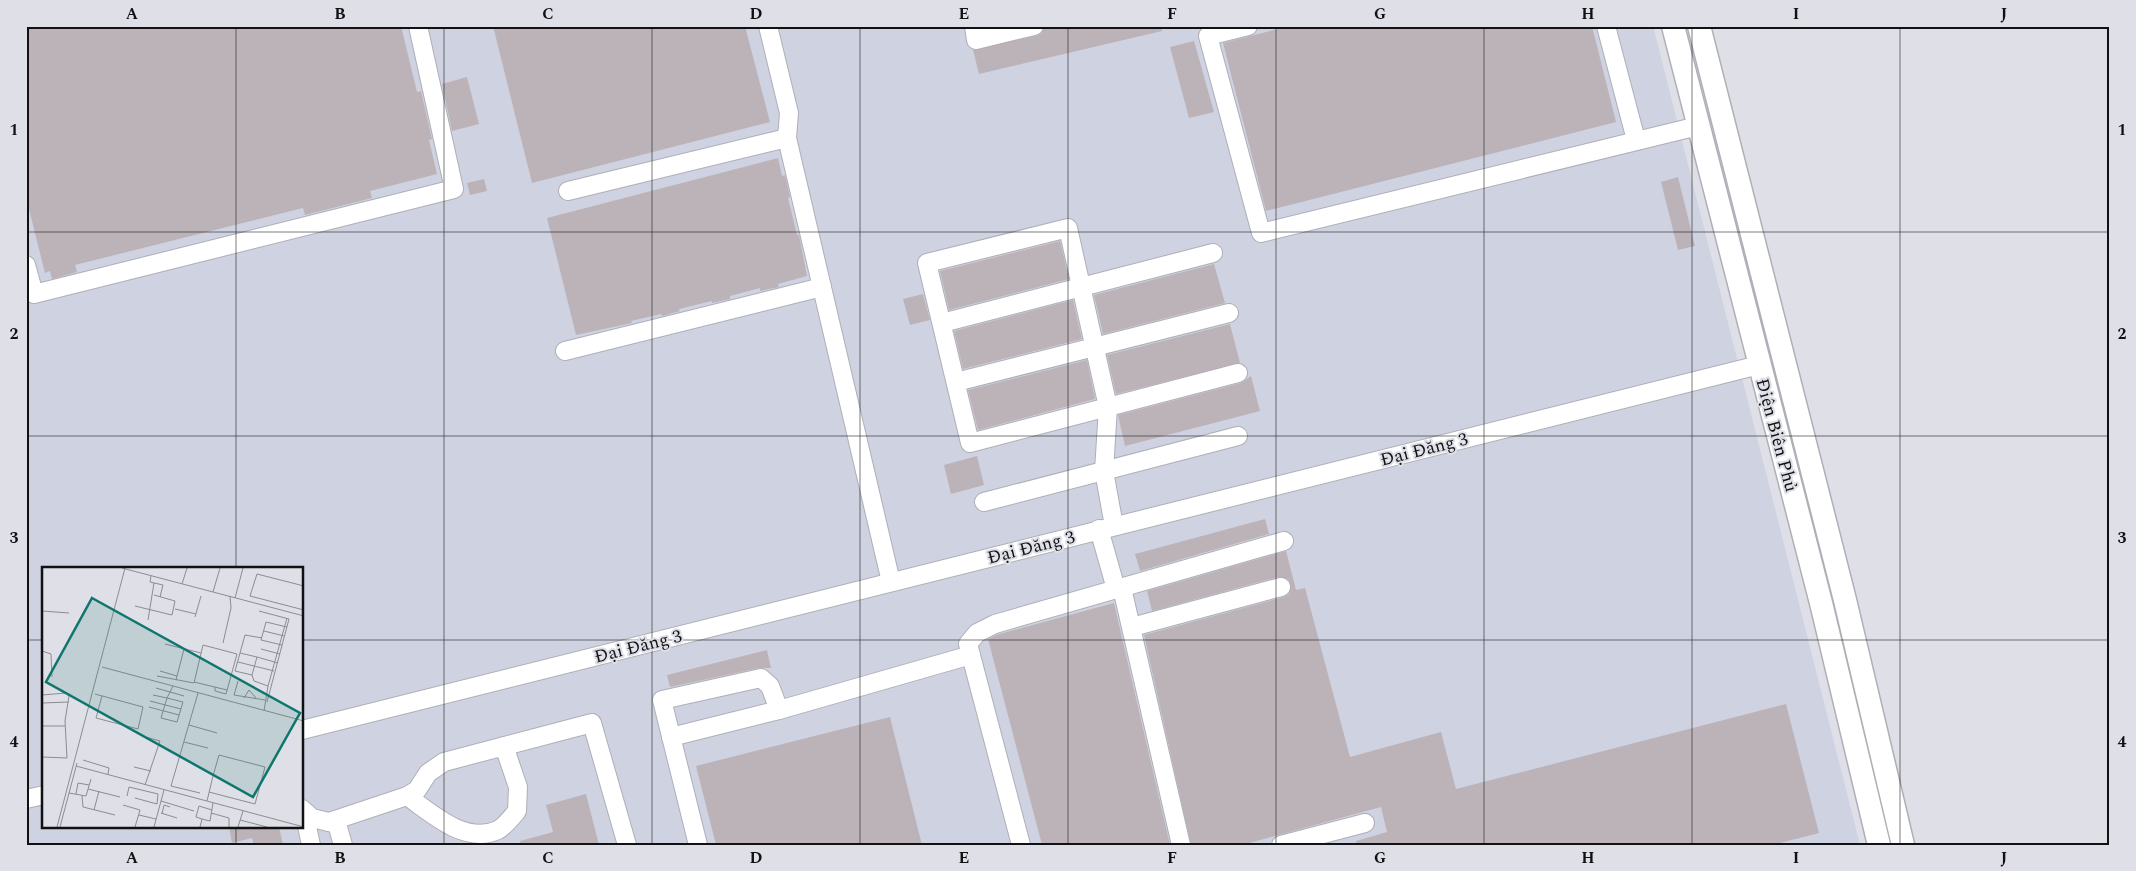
<svg xmlns="http://www.w3.org/2000/svg" width="2136" height="871" font-family="Spectral,serif">
	<rect width="100%" height="100%" fill="#dedfe7"/>
	<path fill="#cfd2e1" fill-rule="evenodd" d="M26 26H1653L1860 845H26ZM44 568H302V827H44Z"/>
	<g fill="#bcb3b8">
		<polygon points="26,26 401,26 417,92 421,91 432,139 429,140 437,174 370,191 372,198 305,215 303,208 75,265 77,272 52,279 50,271 45,273 26,197"/>
		<polygon points="493,26 745,26 770,122 532,183"/>
		<polygon points="1044,26 1161,26 1162,31 979,74 973,50 1036,36 1042,33"/>
		<polygon points="1289,26 1592,26 1616,122 1266,211 1223,43"/>
		<polygon points="1194,41 1214,112 1189,118 1170,47"/>
		<polygon points="467,77 479,124 452,131 442,84"/>
		<polygon points="778,158 782,176 785,175 790,197 788,198 797,235 799,235 807,276 778,284 779,287 760,291 760,288 730,296 730,299 712,303 712,301 679,309 680,311 662,316 661,314 631,321 632,323 576,335 547,218"/>
		<polygon points="1678,177 1695,246 1678,250 1661,182"/>
		<polygon points="484,179 487,191 470,195 467,183"/>
		<polygon points="1060,241 1069,279 949,310 940,271"/>
		<polygon points="1214,264 1225,303 1103,334 1094,295"/>
		<polygon points="923,294 930,320 910,325 903,299"/>
		<polygon points="1073,300 1082,339 963,369 954,331"/>
		<polygon points="1230,324 1240,363 1116,394 1107,355"/>
		<polygon points="1087,360 1095,399 978,430 968,390"/>
		<polygon points="1251,376 1260,411 1125,446 1118,415 1241,383"/>
		<polygon points="977,456 984,485 951,494 944,465"/>
		<polygon points="1265,519 1269,534 1140,571 1135,554"/>
		<polygon points="1286,551 1296,590 1305,588 1350,757 1441,732 1456,789 1786,704 1819,833 1772,845 1357,845 1356,841 1387,832 1381,807 1242,845 1191,845 1144,635 1284,597 1289,594 1291,585 1288,579 1278,577 1152,611 1147,591"/>
		<polygon points="1114,603 1170,845 1042,845 988,639 999,634"/>
		<polygon points="767,650 771,668 759,668 670,687 667,675"/>
		<polygon points="890,717 922,845 716,845 696,766"/>
		<polygon points="586,794 599,845 521,845 520,841 553,832 546,805"/>
		<polygon points="229,827 279,827 283,845 254,845 252,838 232,843"/>
	</g>
	<g fill="none" stroke-linecap="round" stroke-linejoin="round">
		<defs>
			<g id="minor">
				<polyline points="768,26 789,113 787,138 891,582"/>
				<polyline points="974,26 976,40 1034,26"/>
				<polyline points="1248,26 1208,36 1261,233 1698,126"/>
				<polyline points="1606,26 1636,140"/>
				<polyline points="568,191 787,138"/>
				<polyline points="26,265 34,294 454,189 418,26"/>
				<polyline points="942,323 1213,253"/>
				<polyline points="565,351 822,287"/>
				<polyline points="956,382 1229,313"/>
				<polyline points="984,502 1238,436"/>
				<polyline points="1114,526 1104,471 1108,407 1068,228 927,263 970,443 1238,373"/>
				<polyline points="1099,529 1116,589"/>
				<polyline points="1122,588 1181,845"/>
				<polyline points="1132,627 1281,587"/>
				<polyline points="302,730 1759,365"/>
				<polyline points="671,737 779,710 971,655"/>
				<path d="M407 796C431 813 465 845 498 830 504 827 512 817 517 811L518 787 504 746"/>
				<polyline points="26,799 44,795"/>
				<polyline points="302,809 312,818 337,824 343,845"/>
				<polyline points="304,812 311,845"/>
				<polyline points="329,822 407,796 417,790 428,773 444,762 592,723 627,845"/>
				<polyline points="698,845 662,700 761,678 770,686 779,710"/>
				<polyline points="1021,845 968,644 977,633 995,624 1284,541"/>
				<polyline points="1281,845 1365,823"/>
			</g>
			<g id="major">
				<polyline points="1673,26 1822,607 1879,845"/>
				<polyline points="1699,26 1845,600 1903,845"/>
			</g>
		</defs>
		<use href="#minor" stroke="#aeafb7" stroke-width="20"/>
		<use href="#major" stroke="#aeafb7" stroke-width="25"/>
		<use href="#minor" stroke="#fff" stroke-width="18"/>
		<use href="#major" stroke="#fff" stroke-width="22"/>
	</g>
	<path fill="none" stroke="#101113" stroke-width="1" stroke-opacity="0.55" d="M236 26V568M444 26V845M652 26V845M860 26V845M1068 26V845M1276 26V845M1484 26V845M1692 26V845M1900 26V845M26 232H2110M26 436H2110M26 640H44M302 640H2110M236 827V845"/>
	<g text-anchor="middle" stroke-width="4" stroke-linejoin="round" paint-order="stroke">
		<g font-size="18" fill="#101113" stroke="#dedfe7">
			<text transform="translate(1777 435) rotate(75)" y="6">Điện Biên Phủ</text>
			<text transform="translate(1424 449) rotate(-14)" y="6">Đại Đăng 3</text>
			<text transform="translate(1031 547) rotate(-14)" y="6">Đại Đăng 3</text>
			<text transform="translate(638 646) rotate(-14)" y="6">Đại Đăng 3</text>
		</g>
	</g>
	<g transform="translate(42 567)">
		<rect width="261" height="261" fill="#dedfe7"/>
		<path fill="none" stroke="#8c8d92" stroke-width="1" d="M80 1 262 49M109 9 108 15 121 18 118 30M140 17 145 1M262 19 215 7 208 29 262 43M171 25 178 1M193 31 201 1M93 39 130 48 133 34 112 28M133 42 154 47M0 44 27 46M217 44 247 52 225 135M153 50 159 29M106 53 112 16M222 64 242 69M181 76 189 41 188 29M123 77 159 86M240 78 219 73 224 55 245 60M219 82 238 87M0 84 9 87 10 110M198 86 215 90M196 95 232 104M60 100 262 154M118 104 135 109M210 108 193 104 203 68 220 71M115 109 152 116 161 78 195 87 184 127 173 124V120M134 113 142 82M196 114 192 128 223 133M152 115 185 123M226 119 245 51M114 121 142 129M156 126 129 219 158 226M53 127 101 140 96 162 54 151 60 129M0 128 24 126 27 129 23 154 25 191 0 190M111 128 125 131 141 135 135 155 119 151 125 131 131 119M202 131 207 123 214 131M108 134 139 142M0 136 27 135M107 140 137 148M222 144 226 119 212 114 210 108 215 90 236 96M147 158 175 166M0 159H23M100 169 118 174 103 218M142 175 166 181M41 193 67 201 66 207M34 199 262 260M92 200 109 204M46 222 78 230M27 226 44 229 49 212M34 227 36 216 47 218M40 229 41 240 73 248M85 229 87 220 116 227 115 237M93 231 115 237M119 234 152 244M165 234 171 209 177 188 223 200 213 237 167 225M81 238 98 243 93 260M52 243 57 224M119 246 135 251M169 246 187 251V260M120 247 122 238 128 240M97 248 114 252M160 252 154 250 157 239 170 243M198 253 225 260M15 260 83 1M18 260 35 196M112 260 122 223M158 260 160 252 168 254 171 236M196 260 201 244"/>
		<path fill="#0f766e" fill-opacity="0.15" stroke="#0f766e" stroke-width="2.5" d="M50 31 258 146 211 230 4 115Z"/>
		<rect width="261" height="261" fill="none" stroke="#101113" stroke-width="2.5"/>
	</g>
	<rect width="2136" height="871" fill="none" stroke="#dedfe7" stroke-width="55"/>
	<rect x="28" y="28" width="2080" height="816" fill="none" stroke="#101113" stroke-width="2"/>
	<g font-size="16" text-anchor="middle" font-weight="bold" fill="#101113">
		<text x="132" y="19">A</text>
		<text x="340" y="19">B</text>
		<text x="548" y="19">C</text>
		<text x="756" y="19">D</text>
		<text x="964" y="19">E</text>
		<text x="1172" y="19">F</text>
		<text x="1380" y="19">G</text>
		<text x="1588" y="19">H</text>
		<text x="1796" y="19">I</text>
		<text x="2004" y="19">J</text>
		<text x="14" y="135">1</text>
		<text x="2122" y="135">1</text>
		<text x="14" y="339">2</text>
		<text x="2122" y="339">2</text>
		<text x="14" y="543">3</text>
		<text x="2122" y="543">3</text>
		<text x="14" y="747">4</text>
		<text x="2122" y="747">4</text>
		<text x="132" y="863">A</text>
		<text x="340" y="863">B</text>
		<text x="548" y="863">C</text>
		<text x="756" y="863">D</text>
		<text x="964" y="863">E</text>
		<text x="1172" y="863">F</text>
		<text x="1380" y="863">G</text>
		<text x="1588" y="863">H</text>
		<text x="1796" y="863">I</text>
		<text x="2004" y="863">J</text>
	</g>
</svg>
